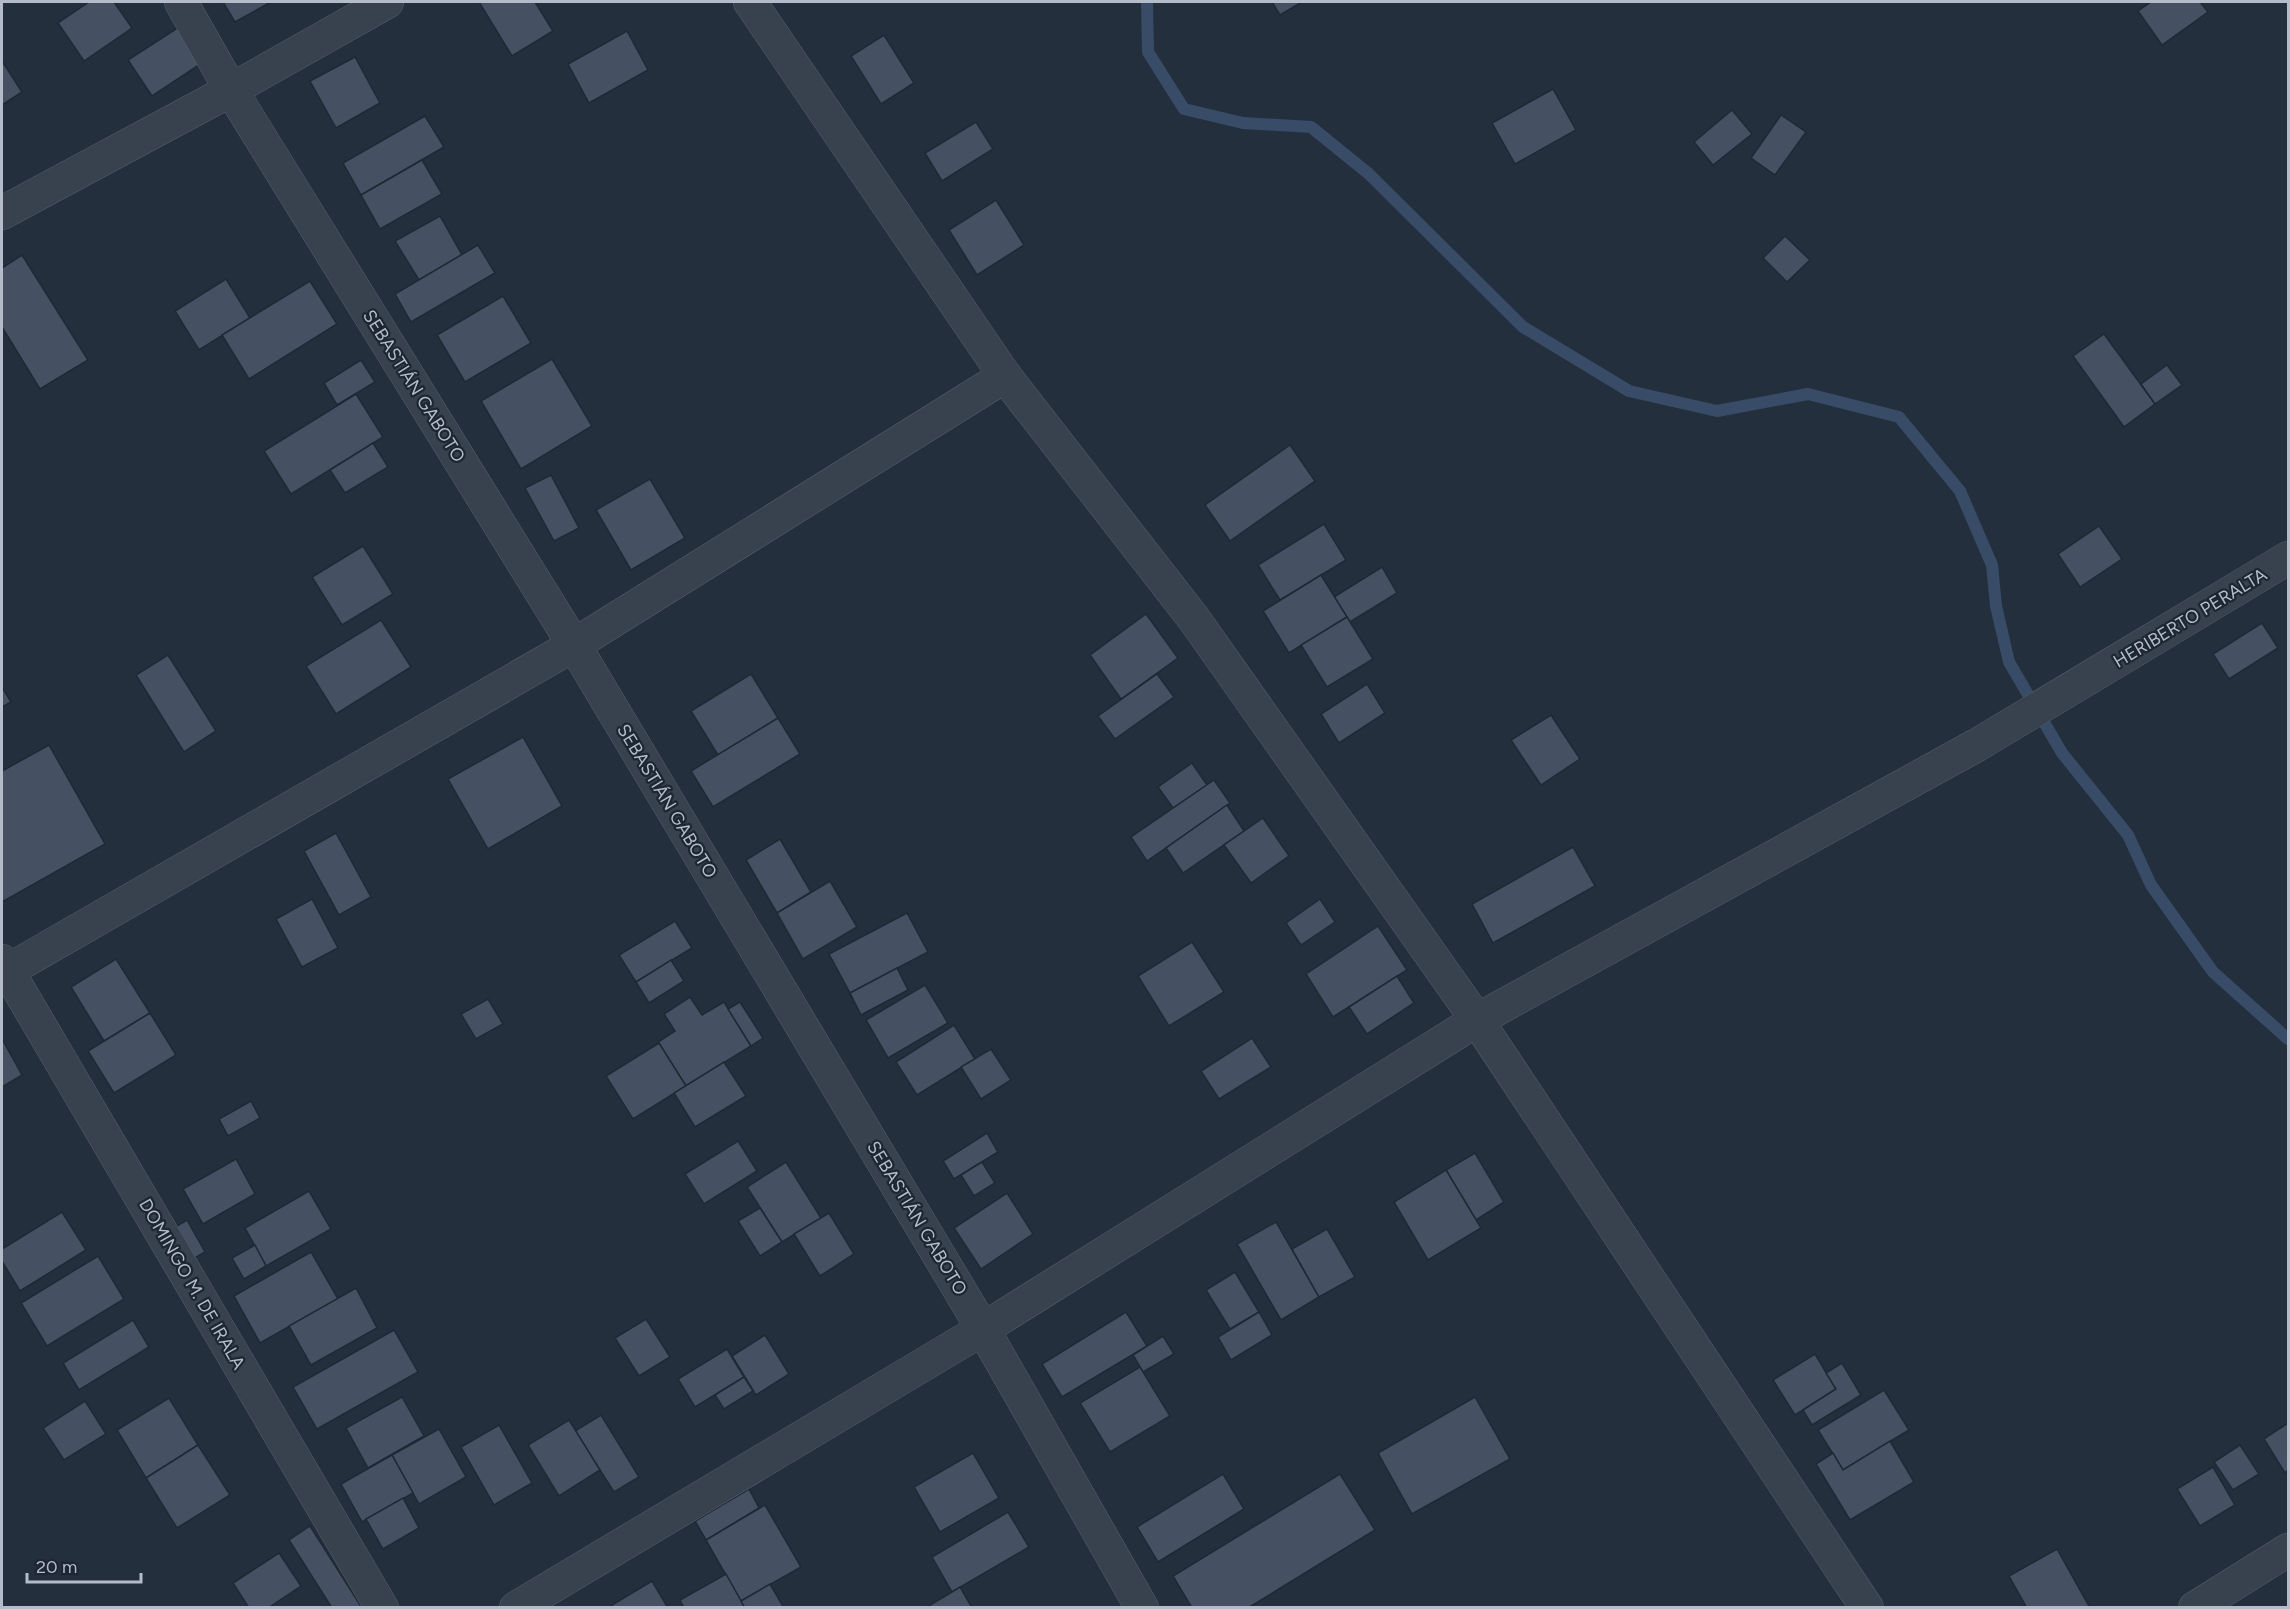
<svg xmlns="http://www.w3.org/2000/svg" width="2290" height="1609" font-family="Figtree,sans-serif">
	<rect width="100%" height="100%" fill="#242f3e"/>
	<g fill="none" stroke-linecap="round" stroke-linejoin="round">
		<polyline stroke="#394c67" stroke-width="12" points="1147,2 1148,52 1184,109 1243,123 1311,127 1369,174 1523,327 1629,391 1717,411 1808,394 1899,417 1960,491 1992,565 1996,606 2009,662 2062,753 2128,835 2151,885 2213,972 2288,1039"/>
	</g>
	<g fill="#455162" stroke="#1f2835" stroke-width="1.5">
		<polygon points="89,2 114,2 132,28 84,61 58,23"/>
		<polygon points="223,2 271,2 235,22"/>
		<polygon points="479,2 535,2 553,31 512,56"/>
		<polygon points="1272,2 1302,2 1280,15"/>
		<polygon points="2151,2 2200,2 2208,12 2162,45 2138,11"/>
		<polygon points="179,27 202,63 152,96 128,60"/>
		<polygon points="627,31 648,70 589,103 568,64"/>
		<polygon points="884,35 914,83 881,104 851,56"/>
		<polygon points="355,57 380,103 336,128 310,81"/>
		<polygon points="2,61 22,92 2,105"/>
		<polygon points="1553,89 1576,130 1515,164 1492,123"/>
		<polygon points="1732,110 1752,134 1713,165 1694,142"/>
		<polygon points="1781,115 1806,132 1775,175 1751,158"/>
		<polygon points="425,116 444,147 361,195 343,163"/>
		<polygon points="976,122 993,149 942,181 925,153"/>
		<polygon points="422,160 442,194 380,229 361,195"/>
		<polygon points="996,200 1024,245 977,275 949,230"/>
		<polygon points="440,216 462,255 419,280 395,241"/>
		<polygon points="1785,236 1810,260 1787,282 1763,258"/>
		<polygon points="478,245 495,273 411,322 395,294"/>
		<polygon points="22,255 88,360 40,389 2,327 2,268"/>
		<polygon points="226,279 250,318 199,350 175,311"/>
		<polygon points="310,281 337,324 249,379 222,335"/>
		<polygon points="503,296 531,343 465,382 437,335"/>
		<polygon points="2104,334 2155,404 2124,427 2073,356"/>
		<polygon points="552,359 592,426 521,469 481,401"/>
		<polygon points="361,360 375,382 337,405 324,383"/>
		<polygon points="2167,365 2182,385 2155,404 2141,384"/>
		<polygon points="356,394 383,437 291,494 264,451"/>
		<polygon points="373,443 388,467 345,493 330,470"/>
		<polygon points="1290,445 1315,481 1230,541 1205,505"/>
		<polygon points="551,475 579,528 554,541 525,488"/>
		<polygon points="650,479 685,538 631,570 596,510"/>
		<polygon points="1324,524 1346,560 1280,600 1258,565"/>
		<polygon points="2099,526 2122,559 2080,587 2058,554"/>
		<polygon points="363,546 393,594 342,625 312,577"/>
		<polygon points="1382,567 1397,593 1350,622 1334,597"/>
		<polygon points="1321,575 1347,617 1289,653 1263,611"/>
		<polygon points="1146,614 1178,658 1121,699 1090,655"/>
		<polygon points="1347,617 1373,659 1327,687 1301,645"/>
		<polygon points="381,620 411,667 336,714 306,666"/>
		<polygon points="2262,623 2278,648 2229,679 2213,654"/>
		<polygon points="168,655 216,731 184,752 136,675"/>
		<polygon points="751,674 778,718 718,755 691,711"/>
		<polygon points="1157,674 1174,697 1115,739 1098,716"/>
		<polygon points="1367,684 1385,713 1339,743 1321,714"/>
		<polygon points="2,687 11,702 2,707"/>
		<polygon points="1551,715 1580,759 1541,785 1511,740"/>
		<polygon points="778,718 800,754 713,807 691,771"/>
		<polygon points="523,737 562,806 488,849 448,779"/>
		<polygon points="49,745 105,844 2,902 2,771"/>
		<polygon points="1192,763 1207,785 1173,808 1158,787"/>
		<polygon points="1214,780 1230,803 1147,861 1131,837"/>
		<polygon points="1227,805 1244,831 1183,873 1166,848"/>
		<polygon points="1263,818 1289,856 1251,883 1224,845"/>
		<polygon points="336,833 371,897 339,915 304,851"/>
		<polygon points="780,839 811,892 777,913 746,860"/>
		<polygon points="1573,847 1595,886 1493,943 1472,904"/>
		<polygon points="830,881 857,927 803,959 777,913"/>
		<polygon points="312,899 338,948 302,967 276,919"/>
		<polygon points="1320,899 1335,922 1301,945 1286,923"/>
		<polygon points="907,913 928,952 850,993 829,954"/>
		<polygon points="675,921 692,948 636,982 619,955"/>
		<polygon points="1378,926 1407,970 1333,1017 1306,974"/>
		<polygon points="1192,942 1224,992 1169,1026 1138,976"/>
		<polygon points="116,959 150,1013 104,1041 71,987"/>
		<polygon points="671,960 684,981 649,1003 636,982"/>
		<polygon points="897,968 908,990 861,1015 850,993"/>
		<polygon points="1397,976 1414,1003 1367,1034 1349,1007"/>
		<polygon points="925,985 948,1023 888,1058 866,1020"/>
		<polygon points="690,997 702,1015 724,1002 751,1046 686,1086 658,1042 675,1031 664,1014"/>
		<polygon points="488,999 503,1024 476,1039 461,1014"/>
		<polygon points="740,1002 763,1038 751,1046 728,1009"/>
		<polygon points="150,1013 176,1055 114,1093 88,1051"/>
		<polygon points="954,1025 975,1059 917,1095 896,1062"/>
		<polygon points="1252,1038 1271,1067 1219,1099 1201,1071"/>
		<polygon points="2,1039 22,1075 2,1087"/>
		<polygon points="659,1043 686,1086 633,1119 606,1076"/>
		<polygon points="991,1049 1011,1080 981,1099 961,1067"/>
		<polygon points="724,1062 746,1096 695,1127 674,1093"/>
		<polygon points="251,1101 260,1118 228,1136 219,1119"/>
		<polygon points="987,1133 998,1152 954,1179 943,1161"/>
		<polygon points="738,1141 757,1171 704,1204 685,1174"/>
		<polygon points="1475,1153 1504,1202 1476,1220 1446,1170"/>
		<polygon points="236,1159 255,1194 203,1224 183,1189"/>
		<polygon points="786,1162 821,1218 782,1242 747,1187"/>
		<polygon points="982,1162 995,1183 974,1196 961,1175"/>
		<polygon points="1446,1170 1481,1228 1428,1260 1394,1202"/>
		<polygon points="309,1191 331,1229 266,1266 245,1228"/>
		<polygon points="1007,1193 1033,1234 981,1269 954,1228"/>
		<polygon points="760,1208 782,1242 760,1256 738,1221"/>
		<polygon points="62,1212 86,1250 20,1291 2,1261 2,1249"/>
		<polygon points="829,1213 854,1254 820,1276 794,1234"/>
		<polygon points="187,1220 205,1252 188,1262 170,1230"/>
		<polygon points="1276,1222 1319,1297 1281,1320 1237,1244"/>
		<polygon points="1327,1229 1355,1277 1319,1297 1292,1249"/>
		<polygon points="255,1245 266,1266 244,1279 232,1258"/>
		<polygon points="311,1252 338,1299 260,1343 234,1296"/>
		<polygon points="98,1256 124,1299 47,1346 21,1303"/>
		<polygon points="1235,1272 1259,1312 1230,1329 1206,1290"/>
		<polygon points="356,1288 377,1328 311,1365 289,1326"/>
		<polygon points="1126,1312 1147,1346 1062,1397 1042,1364"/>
		<polygon points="1259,1312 1272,1335 1231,1360 1218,1337"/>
		<polygon points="646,1319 670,1357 639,1376 615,1338"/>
		<polygon points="133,1320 149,1347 79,1390 63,1363"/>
		<polygon points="394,1330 418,1372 317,1429 293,1387"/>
		<polygon points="765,1335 789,1374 756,1395 732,1356"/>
		<polygon points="1163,1336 1174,1354 1143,1372 1133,1355"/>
		<polygon points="727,1349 744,1377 695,1407 678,1379"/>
		<polygon points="1815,1354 1836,1389 1795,1415 1773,1380"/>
		<polygon points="1842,1363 1861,1395 1812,1425 1803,1410 1836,1389 1826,1373"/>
		<polygon points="1140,1367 1170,1416 1110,1452 1080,1403"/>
		<polygon points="744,1377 753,1391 724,1409 715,1395"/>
		<polygon points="1884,1390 1909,1430 1843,1470 1818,1430"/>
		<polygon points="402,1397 424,1436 368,1468 346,1428"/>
		<polygon points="1475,1397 1510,1459 1412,1514 1378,1453"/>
		<polygon points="169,1398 198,1445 146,1478 117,1430"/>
		<polygon points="85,1401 106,1434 64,1460 43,1428"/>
		<polygon points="601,1415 639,1477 614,1492 575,1431"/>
		<polygon points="569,1420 600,1470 559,1496 528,1445"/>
		<polygon points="2288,1423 2288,1470 2285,1473 2264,1439"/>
		<polygon points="499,1425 532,1483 494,1505 461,1447"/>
		<polygon points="439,1429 466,1477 419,1504 392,1455"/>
		<polygon points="1890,1441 1914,1482 1850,1520 1816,1464 1833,1453 1843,1470"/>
		<polygon points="198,1445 230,1495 177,1528 146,1478"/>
		<polygon points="2240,1445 2259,1474 2233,1490 2214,1462"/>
		<polygon points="973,1453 999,1498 940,1532 914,1487"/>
		<polygon points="392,1455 413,1493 362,1522 341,1484"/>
		<polygon points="2213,1467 2235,1505 2200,1526 2177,1489"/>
		<polygon points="1223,1474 1244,1509 1158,1562 1137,1527"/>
		<polygon points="1340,1474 1375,1530 1248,1608 1192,1608 1173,1576"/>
		<polygon points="749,1489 759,1508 706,1540 695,1521"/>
		<polygon points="403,1498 419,1528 383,1549 366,1519"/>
		<polygon points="765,1505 801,1567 741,1601 706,1540"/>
		<polygon points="1008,1512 1029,1547 952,1592 932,1557"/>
		<polygon points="310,1526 362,1608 332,1608 289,1540"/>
		<polygon points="2057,1549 2090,1608 2027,1608 2009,1576"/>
		<polygon points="279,1553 301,1586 268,1608 249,1608 233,1583"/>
		<polygon points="726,1574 745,1608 684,1608 680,1600"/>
		<polygon points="652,1581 668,1608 614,1608 612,1605"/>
		<polygon points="770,1584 784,1608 745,1608 741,1601"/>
		<polygon points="960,1587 972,1608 925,1608 952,1592"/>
	</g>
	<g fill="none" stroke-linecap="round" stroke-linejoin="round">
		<defs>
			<g id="minor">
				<polyline points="181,2 231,90 574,645 983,1329 1142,1608"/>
				<polyline points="750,2 1005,376 1194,619 1477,1020 1867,1608"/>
				<polyline points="2,213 231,90 387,2"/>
				<polyline points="2,961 382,1608"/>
				<polyline points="2,974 574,645 1005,376"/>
				<polyline points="516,1608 983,1329 1477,1020 1977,745 2288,558"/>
				<polyline points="2195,1608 2288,1550"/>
			</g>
		</defs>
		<use href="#minor" stroke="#565f6c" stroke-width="34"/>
		<use href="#minor" stroke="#38414e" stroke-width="33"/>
	</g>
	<g text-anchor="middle" stroke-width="4.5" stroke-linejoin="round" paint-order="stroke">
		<g font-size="18" fill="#b4bcc9" stroke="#1d2633">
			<text transform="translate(414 386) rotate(58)" y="6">SEBASTIÁN GABOTO</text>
			<text transform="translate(2190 618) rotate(-31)" y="6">HERIBERTO PERALTA</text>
			<text transform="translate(667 801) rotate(59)" y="6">SEBASTIÁN GABOTO</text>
			<text transform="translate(917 1218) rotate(59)" y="6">SEBASTIÁN GABOTO</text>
			<text transform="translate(192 1284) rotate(60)" y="6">DOMINGO M. DE IRALA</text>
		</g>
	</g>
	<rect width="2290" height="1609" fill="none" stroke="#b4bcc9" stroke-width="6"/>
	<path d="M27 1573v9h114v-9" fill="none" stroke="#b4bcc9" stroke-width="3"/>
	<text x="36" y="1573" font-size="18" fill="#b4bcc9" stroke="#1d2633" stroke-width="4.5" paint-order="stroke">20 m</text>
</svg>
